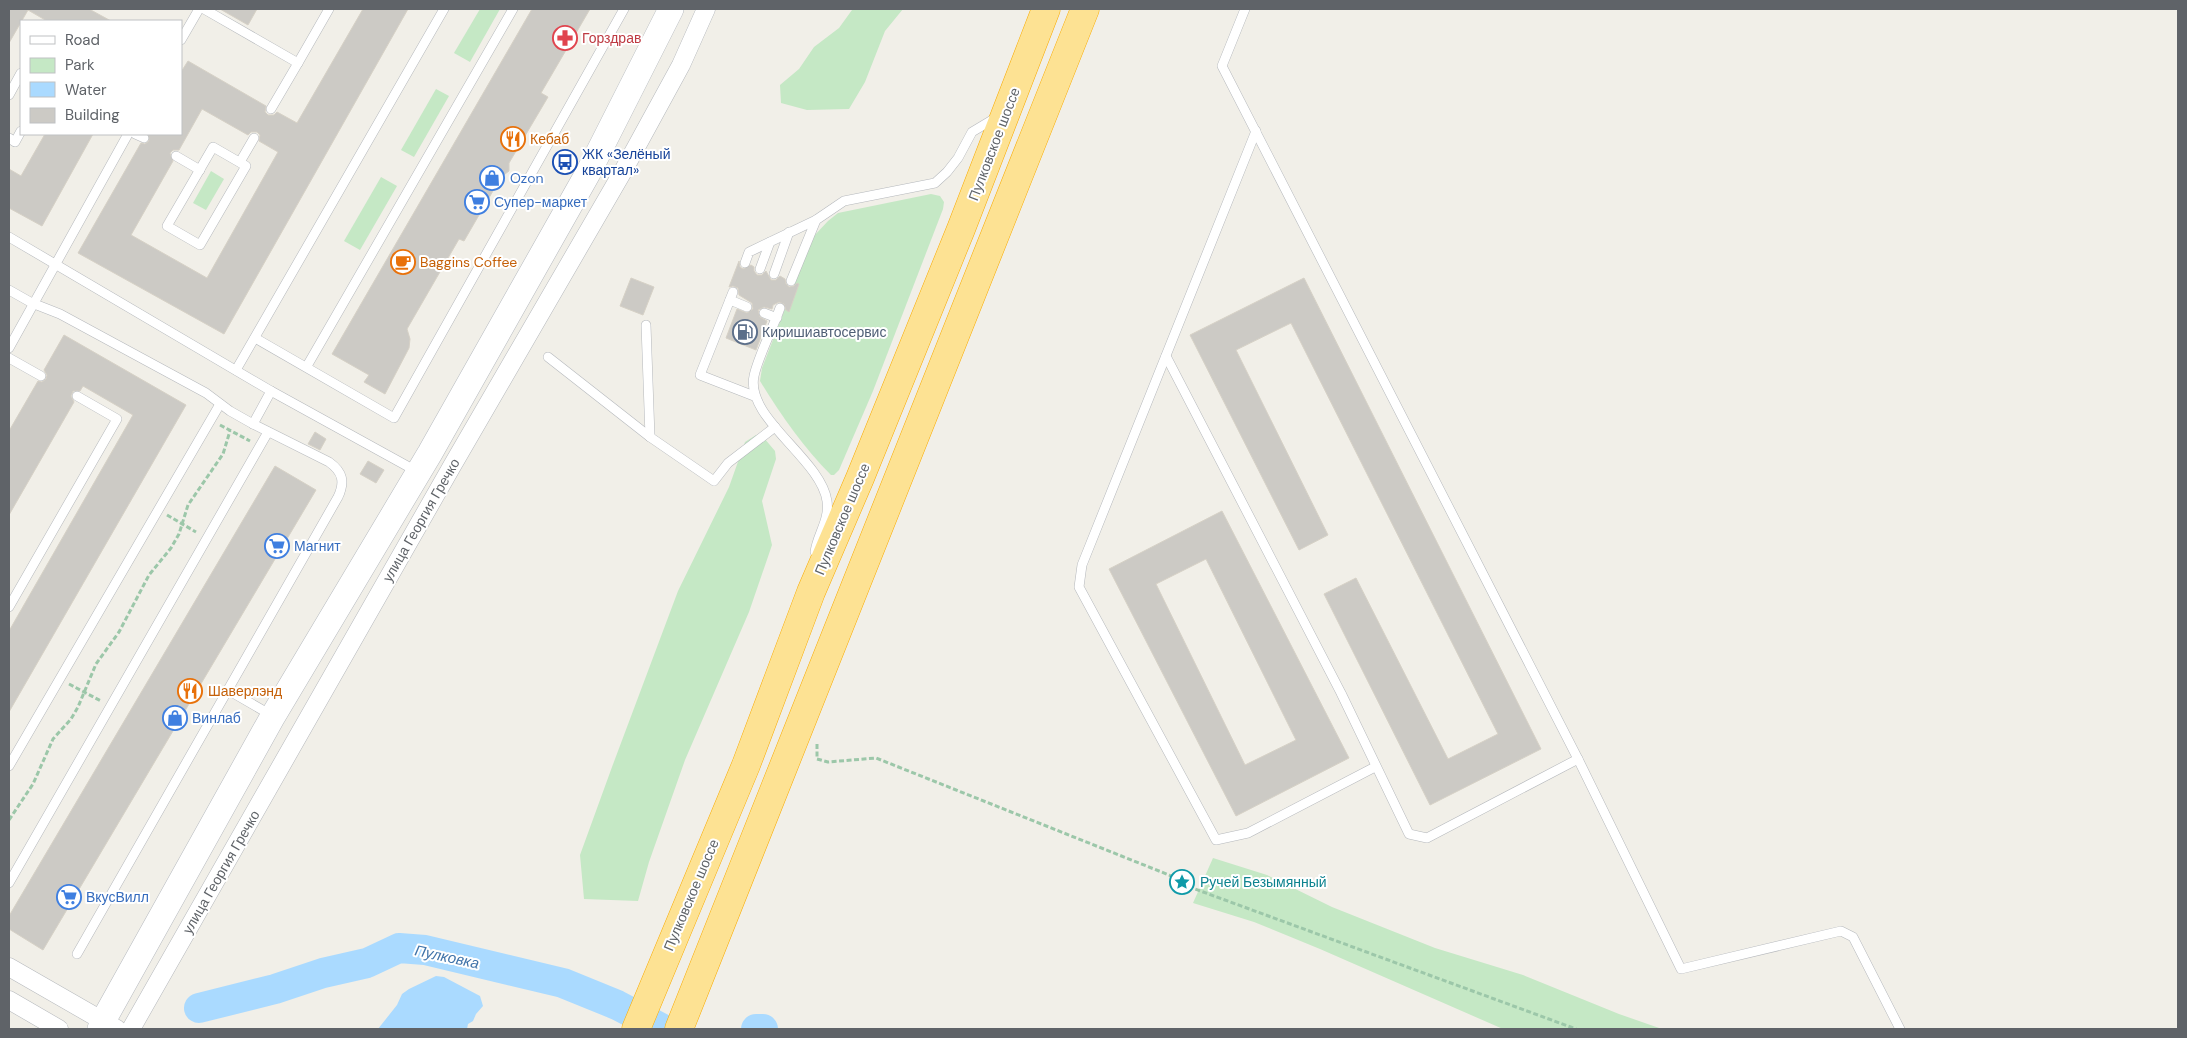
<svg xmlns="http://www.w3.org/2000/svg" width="2187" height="1038" font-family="'DM Sans',sans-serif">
	<rect width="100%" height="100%" fill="#f1efe8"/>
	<g fill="#c5e8c5">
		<polygon points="480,9 500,9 470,62 454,53"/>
		<polygon points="844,9 903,9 885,31 865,82 849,109 807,110 781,103 780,85 799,69 814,47 839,28 852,10"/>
		<polygon points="436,89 449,96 414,157 401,150"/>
		<polygon points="211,171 224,179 206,210 193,203"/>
		<polygon points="381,177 397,186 360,250 344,241"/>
		<path d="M931 194 940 196 944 202 943 209 873 391 839 470 834 475H831C803 447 781 415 760 381L762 368 813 237 828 221 838 213Z"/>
		<polygon points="756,435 764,438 775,451 776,459 762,501 772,545 749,612 685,760 649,862 638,901 584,899 580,855 612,767 678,591 729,487 745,442"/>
		<polygon points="1213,858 1267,875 1332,907 1435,948 1523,975 1619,1014 1662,1029 1503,1029 1320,949 1254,922 1193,903"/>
	</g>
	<g fill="#aadaff">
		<polygon points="436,976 444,977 480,996 483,1006 476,1014 473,1021 468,1024 467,1029 378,1029 397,1005 402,994 409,989"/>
		<path d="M222 989H275C254 999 228 1017 205 1017 198 1007 198 1004 205 994Z"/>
	</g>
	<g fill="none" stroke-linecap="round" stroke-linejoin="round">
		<g stroke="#aadaff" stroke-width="30">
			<polyline points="199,1008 275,989 323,973 367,963 399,948 425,950 563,983 617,1005 663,1029"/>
			<polyline points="756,1029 763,1029"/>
		</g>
	</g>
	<g fill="#cccac5" stroke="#d6d1c6" fill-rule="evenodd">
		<polygon points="9,9 89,9 111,21 47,21 28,10 9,43"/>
		<polygon points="220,9 257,9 248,25"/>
		<path d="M363 9H408L224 334 78 253 141 143 145 144 149 141 148 134H181V72L188 61 266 106 265 112 268 115H274L277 112 297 123ZM202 109 248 135 251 132H257L260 135 259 141 278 152 207 278 131 235 173 161 170 153 173 150H179Z"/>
		<polygon points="532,9 590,9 541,93 548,97 509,163 509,171 501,177 464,241 459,239 407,329 410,339 409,348 385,394 364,382 369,375 332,354"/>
		<polygon points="45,134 93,134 42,226 9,208 9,169 21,176"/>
		<polygon points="739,261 740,267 743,269 751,265 754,267 754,271 757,275 762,275 766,271 771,280 776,280 780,276 785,279 786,284 789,287 794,286 797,283 799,284 789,312 786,310 784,304 779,302 773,305 772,309 764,307 758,310 760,317 767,321 756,350 726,338 737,309 747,313 753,309 752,303 739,295 738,288 733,286 729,287"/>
		<polygon points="631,278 654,287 643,315 620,306"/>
		<polygon points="1304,278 1541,749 1430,805 1324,594 1356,578 1448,759 1498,734 1291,323 1236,350 1328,535 1299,550 1190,335"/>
		<polygon points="64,335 186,405 9,712 9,631 133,415 83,386 80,391 73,391 71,396 74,402 9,515 9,431 38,381 42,382 46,379 47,375 44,370"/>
		<polygon points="315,432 326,439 320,450 308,444"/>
		<polygon points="368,461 384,470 376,483 360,474"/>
		<polygon points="275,466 316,490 43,950 9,929 9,916"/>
		<path d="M1222 511 1349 758 1236 816 1109 569ZM1206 559 1296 740 1245 765 1156 584Z"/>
	</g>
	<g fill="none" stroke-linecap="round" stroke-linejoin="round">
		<defs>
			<g id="lane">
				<polyline points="204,9 298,63 271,109"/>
				<polyline points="1245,9 1222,66 1578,759 1681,969 1841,931 1853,937 1900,1029"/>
				<polyline points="181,40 199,9"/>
				<polyline points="298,63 329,9"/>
				<polyline points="9,95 21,73"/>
				<polyline points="1256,131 1082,565 1079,587 1216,840 1248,833 1375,767"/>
				<polyline points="135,134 144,138"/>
				<polyline points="9,138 15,142 21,131"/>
				<polygon points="213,147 246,166 200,245 167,226"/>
				<polyline points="176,156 200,170"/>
				<polyline points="240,162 254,138"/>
				<polyline points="9,237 271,391 418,472"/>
				<polyline points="745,263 749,252 816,220 844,201 935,183 947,172 958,158 972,132 997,117"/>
				<polyline points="760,269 770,242"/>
				<polyline points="774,274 789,232"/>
				<polyline points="791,281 816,220"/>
				<path d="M9 290 32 303 60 314 206 393 230 411 253 424 329 462C343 472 345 482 338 497L77 954"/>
				<polyline points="733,292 700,375 754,396"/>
				<polyline points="730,300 747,307"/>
				<path d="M780 308C773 328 758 357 754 376 745 418 821 459 827 501 830 520 817 535 815 552"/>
				<polyline points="764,313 777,318"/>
				<polyline points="646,325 650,437"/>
				<polyline points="255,338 394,418 624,9"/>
				<polyline points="9,348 128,134"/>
				<polyline points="1166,356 1341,693 1409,834 1427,838 1578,759"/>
				<polyline points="548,357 650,437 714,481 728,463 775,427"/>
				<polyline points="9,358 41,376"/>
				<polyline points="307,366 513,9"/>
				<polyline points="236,370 444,9"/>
				<polyline points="253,424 271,391"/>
				<polyline points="9,607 117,419 77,396"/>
				<polyline points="228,690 271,715"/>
				<polyline points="9,766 220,404"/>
				<polyline points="9,883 268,432"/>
			</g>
			<g id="street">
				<polyline points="9,967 117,1029"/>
				<polyline points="9,1000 59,1029"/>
				<polyline points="131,1029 452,466 622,173 681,65 706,9"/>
			</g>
			<polyline id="secondary" points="100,1029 103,1021 273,716 430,453 588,173 671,9"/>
			<g id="highway">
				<polyline points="636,1029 746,765 811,592 860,478 961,229 1046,9"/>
				<polyline points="679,1029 1085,9"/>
			</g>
		</defs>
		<use href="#lane" stroke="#b5b8bc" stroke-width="10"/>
		<use href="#street" stroke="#b5b8bc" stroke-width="19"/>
		<use href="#secondary" stroke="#b6babf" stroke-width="26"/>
		<use href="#highway" stroke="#f9ab00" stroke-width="29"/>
		<g stroke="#9cc7a9" stroke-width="3" stroke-dasharray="5 2.5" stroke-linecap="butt">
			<polyline points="220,425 250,441"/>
			<polyline points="167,515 196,532"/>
			<polyline points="69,684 101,701"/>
			<polyline points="817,744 817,759 828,762 876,758 1169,875 1195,889 1576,1029"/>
			<polyline points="9,820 33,784 53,739 71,719 78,707 96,664 119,632 149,575 171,548 179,534 188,505 223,454 230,431"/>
		</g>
		<use href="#lane" stroke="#fff" stroke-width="9"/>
		<use href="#street" stroke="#fff" stroke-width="18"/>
		<use href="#secondary" stroke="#fff" stroke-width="25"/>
		<use href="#highway" stroke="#fde293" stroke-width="28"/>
	</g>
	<defs>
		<symbol id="pharmacy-ring" viewBox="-11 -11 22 22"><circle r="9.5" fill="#fff" stroke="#e0444e" stroke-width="1.5"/><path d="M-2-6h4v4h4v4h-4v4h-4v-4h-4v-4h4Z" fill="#e0444e"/></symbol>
		<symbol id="restaurant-ring" viewBox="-11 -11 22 22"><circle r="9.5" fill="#fff" stroke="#e8710a" stroke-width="1.5"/><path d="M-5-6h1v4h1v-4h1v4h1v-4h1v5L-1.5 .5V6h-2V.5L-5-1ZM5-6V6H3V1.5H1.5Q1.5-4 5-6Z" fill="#e8710a"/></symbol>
		<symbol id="bus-ring" viewBox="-11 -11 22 22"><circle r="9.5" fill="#fff" stroke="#1a4fb4" stroke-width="1.5"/><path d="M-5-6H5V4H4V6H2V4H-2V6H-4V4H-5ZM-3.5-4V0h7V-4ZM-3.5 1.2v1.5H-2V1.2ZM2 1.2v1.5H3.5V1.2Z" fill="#1a4fb4"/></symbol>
		<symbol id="shop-ring" viewBox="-11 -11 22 22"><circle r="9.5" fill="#fff" stroke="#3f7fe0" stroke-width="1.5"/><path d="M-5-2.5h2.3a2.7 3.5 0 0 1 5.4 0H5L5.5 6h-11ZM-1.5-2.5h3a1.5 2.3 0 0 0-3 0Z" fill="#3f7fe0"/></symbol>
		<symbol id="supermarket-ring" viewBox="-11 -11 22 22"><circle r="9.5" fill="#fff" stroke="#3f7fe0" stroke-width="1.5"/><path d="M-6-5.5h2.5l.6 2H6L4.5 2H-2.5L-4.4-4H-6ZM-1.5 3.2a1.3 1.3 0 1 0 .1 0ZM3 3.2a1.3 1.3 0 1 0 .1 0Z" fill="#3f7fe0"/></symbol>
		<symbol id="cafe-ring" viewBox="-11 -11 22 22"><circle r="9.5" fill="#fff" stroke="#e8710a" stroke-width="1.5"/><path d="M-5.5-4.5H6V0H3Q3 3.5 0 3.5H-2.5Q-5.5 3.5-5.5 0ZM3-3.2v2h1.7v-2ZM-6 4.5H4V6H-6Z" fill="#e8710a"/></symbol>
		<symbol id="fuel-ring" viewBox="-11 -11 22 22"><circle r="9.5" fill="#fff" stroke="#5c6f8a" stroke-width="1.5"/><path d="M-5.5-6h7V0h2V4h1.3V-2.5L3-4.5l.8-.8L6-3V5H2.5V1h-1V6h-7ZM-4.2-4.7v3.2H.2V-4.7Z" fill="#5c6f8a"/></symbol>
		<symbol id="sight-ring" viewBox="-11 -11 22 22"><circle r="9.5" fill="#fff" stroke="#0f9aa8" stroke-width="1.5"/><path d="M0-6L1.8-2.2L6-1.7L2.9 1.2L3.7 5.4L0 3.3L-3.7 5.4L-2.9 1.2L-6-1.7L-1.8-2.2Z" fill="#0f9aa8"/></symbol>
	</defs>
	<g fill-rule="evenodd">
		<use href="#pharmacy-ring" x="551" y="24" width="28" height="28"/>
		<use href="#restaurant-ring" x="499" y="125" width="28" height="28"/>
		<use href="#bus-ring" x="551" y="148" width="28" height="28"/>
		<use href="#shop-ring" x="478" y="164" width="28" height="28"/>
		<use href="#supermarket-ring" x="463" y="188" width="28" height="28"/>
		<use href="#cafe-ring" x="389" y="248" width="28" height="28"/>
		<use href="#fuel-ring" x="731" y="318" width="28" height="28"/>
		<use href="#supermarket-ring" x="263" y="532" width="28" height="28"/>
		<use href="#restaurant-ring" x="176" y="677" width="28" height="28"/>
		<use href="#shop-ring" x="161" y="704" width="28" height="28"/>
		<use href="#sight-ring" x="1168" y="868" width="28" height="28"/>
		<use href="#supermarket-ring" x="55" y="883" width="28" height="28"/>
	</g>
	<g text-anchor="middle" stroke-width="4" stroke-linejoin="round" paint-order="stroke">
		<g font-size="14" fill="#be3a42" stroke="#fff" text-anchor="start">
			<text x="582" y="43">Горздрав</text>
		</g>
		<g font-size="14" fill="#c56008" stroke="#fff" text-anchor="start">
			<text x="530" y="144">Кебаб</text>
			<text x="420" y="267">Baggins Coffee</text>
			<text x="208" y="696">Шаверлэнд</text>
		</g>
		<g font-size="14" fill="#5f6368" stroke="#fff">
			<text transform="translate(994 144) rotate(-69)" y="5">Пулковское шоссе</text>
			<text transform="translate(842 519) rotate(-67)" y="5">Пулковское шоссе</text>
			<text transform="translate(421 520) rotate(-60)" y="5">улица Георгия Гречко</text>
			<text transform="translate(221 872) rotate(-60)" y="5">улица Георгия Гречко</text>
			<text transform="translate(691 895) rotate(-67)" y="5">Пулковское шоссе</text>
		</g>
		<g font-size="14" fill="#164399" stroke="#fff" text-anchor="start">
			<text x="582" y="159">ЖК «Зелёный<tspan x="582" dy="16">квартал»</tspan></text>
		</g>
		<g font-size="14" fill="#366cbe" stroke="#fff" text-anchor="start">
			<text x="510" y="183">Ozon</text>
			<text x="494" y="207">Супер-маркет</text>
			<text x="294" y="551">Магнит</text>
			<text x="192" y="723">Винлаб</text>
			<text x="86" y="902">ВкусВилл</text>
		</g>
		<g font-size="14" fill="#4e5e75" stroke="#fff" text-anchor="start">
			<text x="762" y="337">Киришиавтосервис</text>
		</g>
		<g font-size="14" fill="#0d838f" stroke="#fff" text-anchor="start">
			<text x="1200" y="887">Ручей Безымянный</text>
		</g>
		<g font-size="15" font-style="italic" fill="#4174aa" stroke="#fff">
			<text transform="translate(447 957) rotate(12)" y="5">Пулковка</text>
		</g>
	</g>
	<rect width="2187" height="1038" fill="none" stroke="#5f6368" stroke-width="20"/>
	<rect x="20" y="20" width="162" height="115" fill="#ffffff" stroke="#bfc1c3"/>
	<rect x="30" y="36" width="25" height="8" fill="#ffffff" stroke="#bfc1c3"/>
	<text x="65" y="45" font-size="15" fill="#5f6368">Road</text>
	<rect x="30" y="58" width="25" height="15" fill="#c5e8c5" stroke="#bfc1c3"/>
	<text x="65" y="70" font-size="15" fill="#5f6368">Park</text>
	<rect x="30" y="82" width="25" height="15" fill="#aadaff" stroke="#bfc1c3"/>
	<text x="65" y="95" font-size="15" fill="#5f6368">Water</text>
	<rect x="30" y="108" width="25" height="15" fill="#cccac5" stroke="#bfc1c3"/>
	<text x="65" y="120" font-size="15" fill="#5f6368">Building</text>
</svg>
